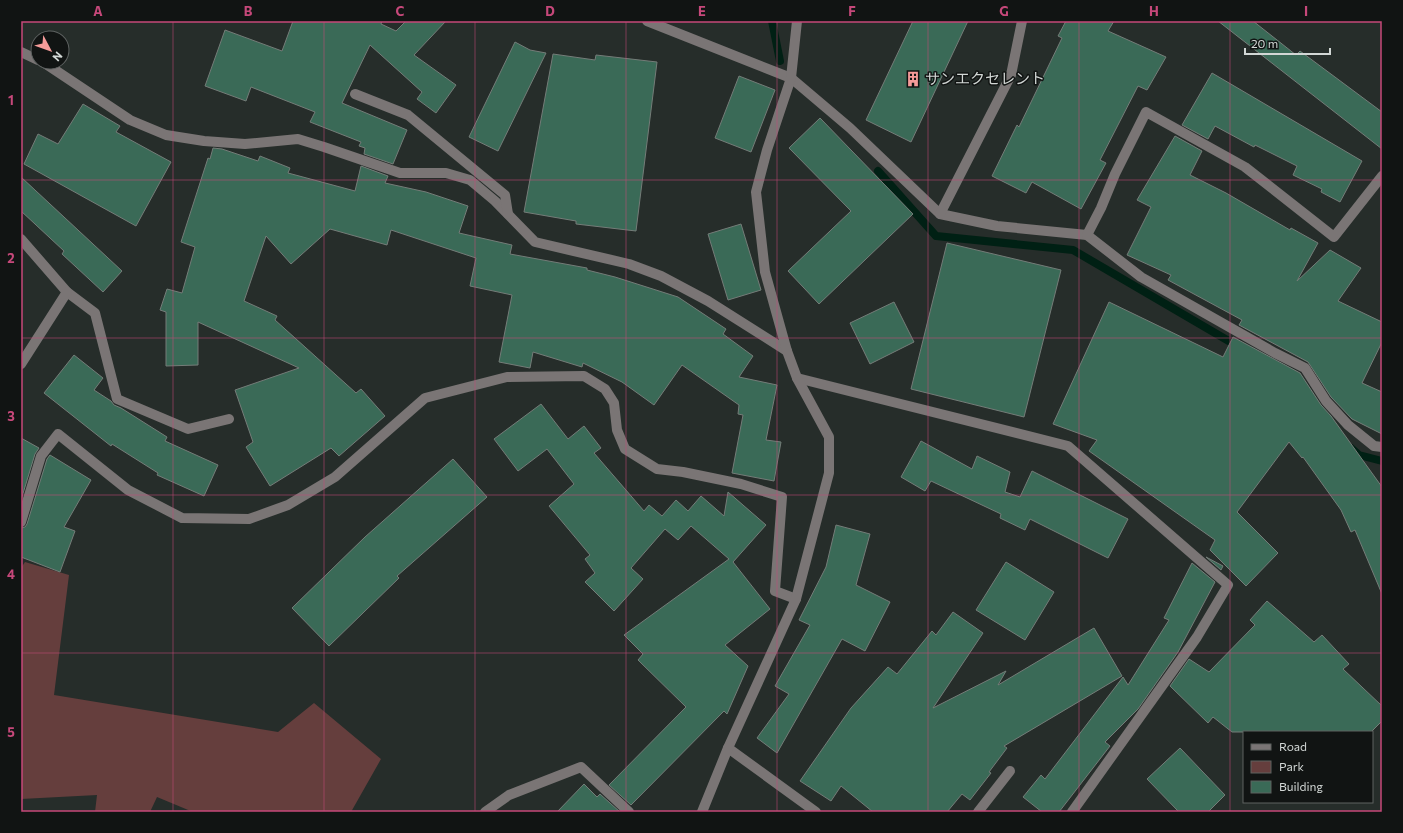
<svg xmlns="http://www.w3.org/2000/svg" width="1403" height="833" font-family="Commissioner,'Noto Sans JP',sans-serif">
	<rect width="100%" height="100%" fill="#262d2a"/>
	<polygon fill="#653e3d" points="25,562 69,575 54,695 278,732 314,703 381,759 351,812 193,812 157,797 150,812 95,812 97,795 21,799 21,568"/>
	<g fill="none" stroke-linecap="round" stroke-linejoin="round">
		<g stroke="#002014" stroke-width="8">
			<polyline points="772,21 780,61"/>
			<polyline points="878,171 936,236 1073,250 1239,347"/>
			<polyline points="1351,448 1359,455 1382,461"/>
		</g>
	</g>
	<g fill="#3a6a57" stroke="#747c78">
		<polygon points="293,21 382,21 381,24 396,31 406,21 446,21 414,55 456,85 436,113 417,99 422,92 370,45 342,103 407,130 393,164 364,154 365,148 359,146 361,142 310,122 315,112 251,87 246,101 205,86 225,30 282,51"/>
		<polygon points="913,21 968,21 911,142 866,120"/>
		<polygon points="1066,21 1114,21 1108,31 1166,57 1147,90 1138,86 1100,160 1106,163 1081,209 1032,182 1026,193 992,176 1017,125 1019,127 1062,38 1058,36"/>
		<polygon points="1218,21 1253,21 1296,55 1300,51 1382,112 1382,149"/>
		<polygon points="515,42 530,50 546,53 498,151 469,137"/>
		<polygon points="553,54 595,60 596,55 657,62 636,231 576,224 576,221 524,212"/>
		<polygon points="1212,73 1362,161 1340,202 1321,192 1322,189 1293,175 1297,166 1255,145 1254,147 1215,126 1208,139 1182,125"/>
		<polygon points="739,76 775,90 751,152 715,138"/>
		<polygon points="83,104 120,126 116,132 171,162 136,226 24,164 38,134 58,144"/>
		<polygon points="820,118 913,214 819,304 788,271 851,211 789,148"/>
		<polygon points="1175,136 1202,151 1190,175 1226,193 1290,230 1291,228 1318,243 1297,281 1330,250 1361,268 1338,301 1382,322 1382,342 1362,383 1382,392 1382,434 1352,419 1331,397 1308,362 1239,325 1242,320 1168,280 1171,275 1127,255 1151,207 1137,200"/>
		<polygon points="213,148 222,149 258,161 260,156 290,168 288,173 355,191 361,166 388,176 385,183 426,192 468,206 459,233 512,245 510,254 587,268 587,270 615,277 678,297 726,329 723,334 753,356 739,377 777,385 766,440 781,442 774,481 732,473 743,415 738,414 739,405 682,365 654,405 622,382 583,363 582,367 533,352 530,368 499,362 512,295 470,286 476,258 391,230 387,245 330,229 291,264 266,236 244,301 277,316 275,320 356,393 361,389 385,416 339,456 331,448 270,486 246,447 253,442 235,390 299,368 198,322 198,365 166,366 166,312 160,310 167,289 182,293 195,247 181,242 208,158 210,159"/>
		<polygon points="21,177 122,271 103,292 62,254 64,251 21,211"/>
		<polygon points="741,224 761,290 728,300 708,234"/>
		<polygon points="947,243 1061,270 1024,417 911,389"/>
		<polygon points="894,302 914,342 870,364 850,323"/>
		<polygon points="1109,302 1223,357 1233,337 1300,373 1321,405 1331,416 1382,487 1382,594 1355,530 1351,532 1341,510 1303,457 1302,458 1289,442 1237,512 1278,553 1246,586 1210,550 1215,540 1089,451 1097,440 1053,424"/>
		<polygon points="74,355 103,378 94,390 111,401 114,405 121,408 167,437 165,441 218,465 204,496 157,475 158,473 112,444 111,446 44,393"/>
		<polygon points="541,404 568,439 584,426 601,448 594,453 644,511 649,505 662,516 676,500 688,511 701,496 724,516 728,492 766,525 733,562 770,609 725,645 748,666 727,714 724,711 631,805 609,785 686,707 638,660 643,654 624,635 729,559 691,526 678,540 665,529 631,568 643,579 614,611 585,582 595,573 585,559 590,555 549,506 574,484 547,449 518,471 494,439"/>
		<polygon points="21,438 39,448 35,454 21,500"/>
		<polygon points="921,441 972,469 977,456 1010,472 1005,492 1020,497 1032,471 1128,519 1108,558 1030,519 1025,530 1000,518 1001,514 931,481 925,491 901,477"/>
		<polygon points="50,455 91,480 64,527 75,531 60,572 21,557 21,528 25,527 27,524 47,459"/>
		<polygon points="453,459 487,497 397,576 399,578 329,646 292,608 365,537"/>
		<polygon points="836,525 870,534 856,585 890,602 865,651 842,639 777,753 757,738 789,694 775,686 810,625 799,620 826,567"/>
		<polygon points="1206,557 1223,566 1221,570"/>
		<polygon points="1006,562 1054,592 1025,640 976,610"/>
		<polygon points="1192,563 1215,582 1178,652 1138,709 1105,742 1110,746 1059,812 1042,812 1023,797 1041,775 1045,779 1123,677 1128,685 1169,620 1164,618"/>
		<polygon points="1267,601 1314,642 1322,635 1349,664 1343,669 1382,706 1382,721 1371,732 1232,732 1213,717 1208,723 1170,686 1189,659 1209,672 1255,625 1250,620"/>
		<polygon points="953,612 983,633 933,708 1006,671 998,685 1094,628 1122,676 1004,746 1007,748 989,772 991,773 970,800 962,794 947,812 873,812 841,786 831,801 800,781 851,708 888,667 897,674 932,631 936,635"/>
		<polygon points="1180,748 1225,795 1208,812 1179,812 1147,779"/>
		<polygon points="584,784 597,797 600,794 620,812 557,812"/>
	</g>
	<g fill="none" stroke-linecap="round" stroke-linejoin="round">
		<g stroke="#7a7575" stroke-width="10">
			<polyline points="647,21 791,78 850,128 940,214 997,226 1087,235 1141,277 1275,353 1305,368 1326,401 1348,425 1374,446 1382,447"/>
			<polyline points="21,52 38,60"/>
			<polyline points="43,62 130,120 166,135 204,141 245,144 298,139 324,147 400,173 446,173 470,180 495,201 535,242 629,264 661,276 708,301 787,351"/>
			<polyline points="355,94 408,115 505,195 508,214"/>
			<polyline points="940,214 1011,75 1022,21"/>
			<polyline points="1087,235 1101,208 1115,174 1146,112 1245,167 1334,237 1382,176"/>
			<polyline points="21,239 67,292 95,313 117,399 188,429 229,419"/>
			<polyline points="21,364 67,292"/>
			<polyline points="797,378 1068,446 1228,585 1197,637 1072,812"/>
			<polyline points="21,522 41,456 58,434 128,490 182,518 249,519 288,505 335,477 425,398 507,377 584,376 605,389 614,403 617,430 625,449 657,469 683,472 741,484 782,497 775,591 796,599"/>
			<polyline points="728,748 816,812"/>
			<polyline points="485,812 509,795 581,767 629,812"/>
			<polyline points="702,812 728,748 796,599 829,473 829,437 797,378 787,351 765,272 756,192 767,150 791,78 797,21"/>
			<polyline points="978,812 1010,771"/>
		</g>
	</g>
	<path fill="none" stroke="#c6487a" stroke-width="1" stroke-opacity="0.55" d="M173 21V812M324 21V812M475 21V812M626 21V812M777 21V812M928 21V812M1079 21V812M1230 21V812M21 180H1382M21 338H1382M21 495H1382M21 653H1382"/>
	<defs>
		<symbol id="building-bare" viewBox="-9 -9 18 18"><path d="M-4-6H4V6H1V3H-1V6H-4ZM-2.5-4.3h1.7v1.8h-1.7ZM.8-4.3h1.7v1.8H.8ZM-2.5-1h1.7V.8h-1.7ZM.8-1h1.7V.8H.8Z" fill="#f59b99" stroke="#111413" stroke-width="2.5" paint-order="stroke"/></symbol>
	</defs>
	<g fill-rule="evenodd">
		<use href="#building-bare" x="902" y="68" width="22" height="22"/>
	</g>
	<g text-anchor="middle" stroke-width="3" stroke-linejoin="round" paint-order="stroke">
		<g font-size="15" fill="#d2d7d5" stroke="#111413" text-anchor="start">
			<text x="925" y="84">サンエクセレント</text>
		</g>
	</g>
	<rect width="1403" height="833" fill="none" stroke="#111413" stroke-width="44"/>
	<rect x="1243" y="731" width="130" height="72" fill="#111413" stroke="#5e6261"/>
	<rect x="1251" y="744" width="20" height="6" fill="#7a7575" stroke="#5e6261"/>
	<text x="1279" y="751" font-size="12" fill="#d2d7d5">Road</text>
	<rect x="1251" y="761" width="20" height="12" fill="#653e3d" stroke="#5e6261"/>
	<text x="1279" y="771" font-size="12" fill="#d2d7d5">Park</text>
	<rect x="1251" y="781" width="20" height="12" fill="#3a6a57" stroke="#5e6261"/>
	<text x="1279" y="791" font-size="12" fill="#d2d7d5">Building</text>
	<g transform="translate(50 50) rotate(131)"><circle r="19" fill="#111413" stroke="#5e6261"/>
	<path d="M0-3L7 15L0 10L-7 15Z" fill="#f59b99"/>
	<text y="-6" font-size="11" font-weight="bold" text-anchor="middle" fill="#d2d7d5">N</text>
	</g>
	<path d="M1245 48v6h85v-6" fill="none" stroke="#d2d7d5" stroke-width="2"/>
	<text x="1251" y="48" font-size="12" fill="#d2d7d5" stroke="#111413" stroke-width="3" paint-order="stroke">20 m</text>
	<rect x="22" y="22" width="1359" height="789" fill="none" stroke="#c6487a" stroke-width="1.5"/>
	<g font-size="13" text-anchor="middle" font-weight="bold" fill="#c6487a">
		<text x="98" y="16">A</text>
		<text x="248" y="16">B</text>
		<text x="400" y="16">C</text>
		<text x="550" y="16">D</text>
		<text x="702" y="16">E</text>
		<text x="852" y="16">F</text>
		<text x="1004" y="16">G</text>
		<text x="1154" y="16">H</text>
		<text x="1306" y="16">I</text>
		<text x="11" y="105">1</text>
		<text x="11" y="263">2</text>
		<text x="11" y="421">3</text>
		<text x="11" y="579">4</text>
		<text x="11" y="737">5</text>
	</g>
</svg>
